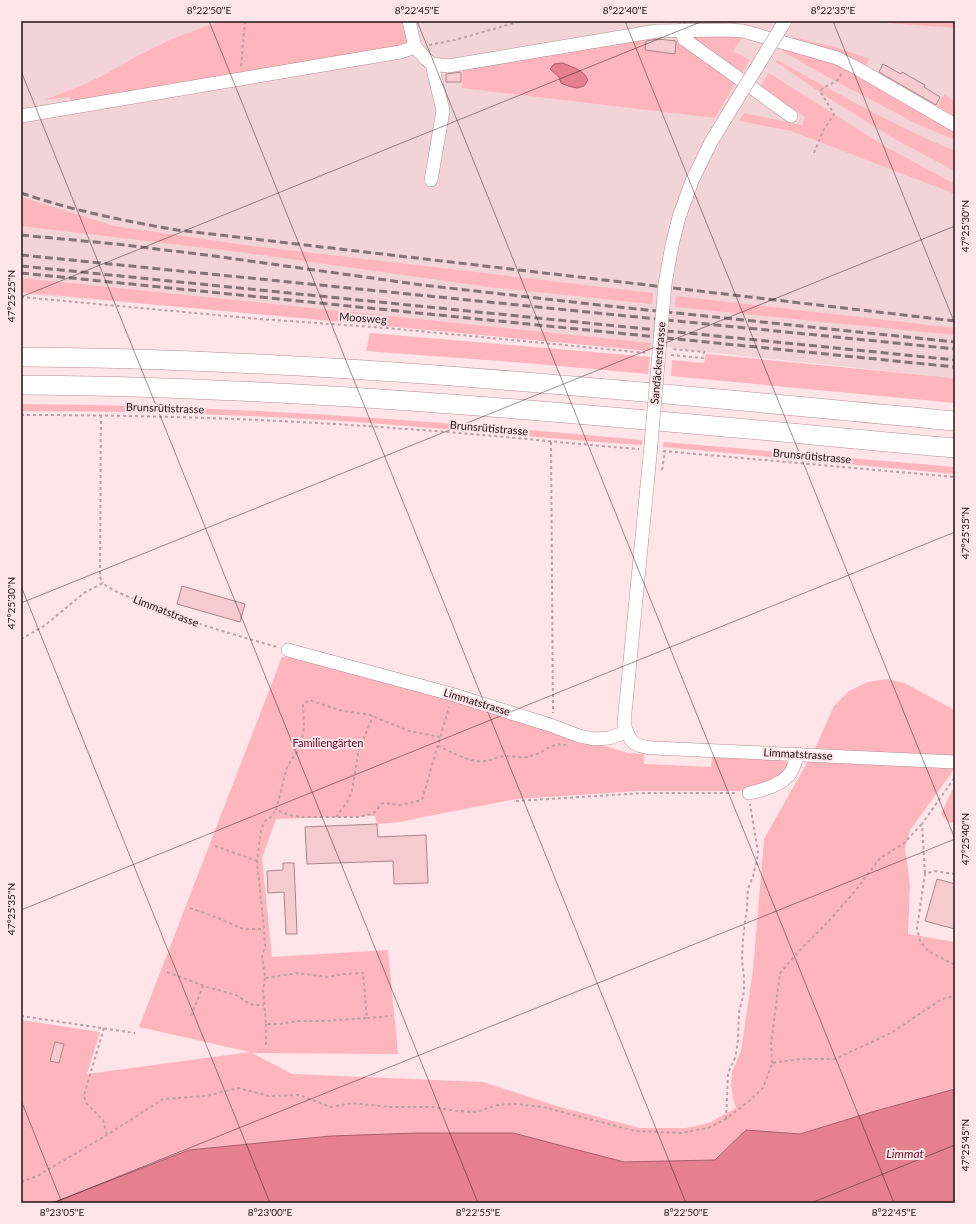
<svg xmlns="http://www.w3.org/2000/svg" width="976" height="1224" font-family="Lato,sans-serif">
	<rect width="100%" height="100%" fill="#ffe5e8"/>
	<polygon fill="#f2d4d7" points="21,21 955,21 955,378 752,357 629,343 21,294 21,223 108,226 21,198"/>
	<g fill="#feb5be">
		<polygon points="219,21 405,21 409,39 404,47 72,104 70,97 44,100 83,85 106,74 137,56 172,39"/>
		<polygon points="871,21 955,21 955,28 900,24"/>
		<polygon points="695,35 743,36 733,51 750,60 741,74 692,39"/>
		<polygon points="646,37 645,50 674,54 676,41 736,82 715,118 462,88 463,68"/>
		<polygon points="792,37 835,47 870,59 864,67 789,41"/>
		<polygon points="785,46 842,66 944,126 955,131 955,140 917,124 824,75 782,51"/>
		<path d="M777 60C835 92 893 125 955 151V171L900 142 833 101 776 62Z"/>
		<polygon points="769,73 886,147 955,184 955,194 791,131 739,121 744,113 802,125 805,117 760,87"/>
		<polygon points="945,95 955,101 955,121 935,110 943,96"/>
		<polygon points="21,197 114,226 238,244 653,293 652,304 489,287 246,253 21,226"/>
		<polygon points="21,278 651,343 650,351 21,292"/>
		<polygon points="676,296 955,328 955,335 675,307"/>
		<polygon points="370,333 650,357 648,374 526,363 366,351"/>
		<polygon points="706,354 955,378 955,403 671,376 672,360 704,363"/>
		<path d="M21 404C228 405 436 421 642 440V445C537 438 432 427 327 420 225 414 123 411 21 411Z"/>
		<polygon points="664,442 955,467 955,474 663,447"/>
		<polygon points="282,657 302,659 505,716 628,753 644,754 644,764 711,767 712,757 784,759 787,762 787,768 785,773 754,789 739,791 638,791 516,799 423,817 401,822 377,824 375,816 276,819 262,858 272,957 388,950 398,1054 252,1053 292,1074 483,1082 560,1107 640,1128 686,1128 709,1123 736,1108 733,1098 731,1085 732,1072 741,1051 753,970 764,839 816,747 824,728 834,706 849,691 868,682 887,679 904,683 955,710 955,768 910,830 905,849 910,884 908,934 955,942 955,1089 872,1112 800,1134 746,1130 715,1160 624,1162 513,1133 189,1150 58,1202 52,1203 21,1203 21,1020 100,1032 87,1074 250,1052 139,1027"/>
		<polygon points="955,784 955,822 949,823 941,814"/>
	</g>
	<g fill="#e5808f" stroke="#a95e6a">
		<path d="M563 63C573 68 583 69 588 80L584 86 577 88 568 86 561 83 559 77 550 69 554 64Z"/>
		<polygon points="955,1089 955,1203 52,1203 189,1150 331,1136 418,1133 513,1133 624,1162 715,1160 746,1130 800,1134 872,1112"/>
	</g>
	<g fill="#f5cbcf" stroke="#aa8488">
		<polygon points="658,39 676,41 675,54 645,50 646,41"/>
		<polygon points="883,64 901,74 902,72 925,85 924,87 940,97 936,105 879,72"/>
		<polygon points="461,72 461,82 446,82 446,74"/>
		<polygon points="182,586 245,604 240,622 177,604"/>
		<polygon points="377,824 378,837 426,835 428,883 394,884 393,861 307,864 305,827"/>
		<polygon points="283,863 294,863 297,934 286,934 284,892 268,893 267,871 283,870"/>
		<polygon points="937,879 955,884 955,929 925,921"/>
		<polygon points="55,1042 64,1044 59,1063 50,1061"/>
	</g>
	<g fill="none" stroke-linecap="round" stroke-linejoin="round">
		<defs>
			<g id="minor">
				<polyline points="409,21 415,47 426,59 432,64 448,66 657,31 728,30 743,31 837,58 853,66 955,125"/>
				<polyline points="682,30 684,39 791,116"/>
				<polyline points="21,116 400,52 415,47"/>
				<polyline points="431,180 443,111 432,64"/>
				<path d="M650 455 624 723C629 742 634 747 654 748L955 762"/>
				<polyline points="288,650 451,694 553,726 579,736 594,739 609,738 626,732"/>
				<path d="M749 793C763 790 783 785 791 772 794 767 796 760 798 754"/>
			</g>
			<g id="highway">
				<path d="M21 357C333 359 644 392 955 421"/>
				<path d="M21 385C333 387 644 420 955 448"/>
			</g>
		</defs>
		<use href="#minor" stroke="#b48d92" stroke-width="14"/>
		<use href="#highway" stroke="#b48d92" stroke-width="20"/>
		<g stroke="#b8a1a4" stroke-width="2" stroke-dasharray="3 3" stroke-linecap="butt">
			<polyline points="429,45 455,40 521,21"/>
			<polyline points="241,66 245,21"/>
			<polyline points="814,153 823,131 834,114 820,91 823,88 838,80 842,73"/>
			<polyline points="21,297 260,319 387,328 647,353"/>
			<polyline points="671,355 703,358 704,352 672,349"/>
			<path d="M21 415C150 415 278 419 406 429 484 434 561 443 639 449"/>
			<polyline points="101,415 100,570 100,577 103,583"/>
			<polyline points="551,442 553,713"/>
			<polyline points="663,451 955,477"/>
			<polyline points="662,470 665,451"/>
			<path d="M21 639 44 626 84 593 103 583C112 591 125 595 136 600 181 620 229 633 277 647"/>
			<polyline points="440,737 409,731 370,715 339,710 309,700 305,703 303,705 304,727 302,739 298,750 287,767 276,810 293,816 302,817 359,817 371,814 375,812 381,804 384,803 400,805 422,800 449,707"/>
			<path d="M438 746C452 752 469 763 485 761 492 760 498 756 506 756 514 756 523 759 531 756 545 753 549 742 566 745"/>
			<polyline points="516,801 644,793 736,793"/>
			<polyline points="336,817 347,802 352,791 358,753 373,716"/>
			<polyline points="215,846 257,861"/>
			<polyline points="925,873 922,824 955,777"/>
			<polyline points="955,874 934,871 925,874 917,928 920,941 928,951 955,965"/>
			<polyline points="190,908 223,920 243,929 264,929"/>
			<polyline points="167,972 207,987 236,995 248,1003 254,1005 264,1005"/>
			<polyline points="265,978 263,990 266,1024 279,1024 297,1021 322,1021 367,1018 363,973 344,974 328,977 297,973 265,978 262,956 265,946 264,929 257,861 261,830 265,821 271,817 276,810"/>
			<polyline points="21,1016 135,1033"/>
			<polyline points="191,1016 203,986"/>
			<polyline points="367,1018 392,1016"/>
			<polyline points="266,1024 266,1046"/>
			<polyline points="104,1028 84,1095 86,1103 103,1120 107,1135"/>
			<polyline points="772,1063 771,1044 780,973 802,948 828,922 856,890 880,858 903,844 922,824"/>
			<polyline points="726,1119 728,1075 730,1068 735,1058 738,1041 739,1012 744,992 744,978 742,959 743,939 745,922 747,909 748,889 753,876 757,860 758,852 750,804"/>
			<polyline points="21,1182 37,1176 107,1135 163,1099 206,1096 238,1088 269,1096 299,1095 331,1107 353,1103 389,1107 433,1107 457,1111 477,1112 497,1105 515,1104 543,1107 635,1131 680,1133 708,1128 726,1119 749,1101 763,1088 772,1063 801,1059 835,1059 891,1033 942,999 955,996"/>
		</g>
		<use href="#minor" stroke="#fff" stroke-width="13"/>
		<use href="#highway" stroke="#fff" stroke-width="19"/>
		<g stroke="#867375" stroke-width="3" stroke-dasharray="8 4" stroke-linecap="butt">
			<path d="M21 193C71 210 124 221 177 230L955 321"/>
			<polyline points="21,235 116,244 214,256 422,285 599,305 955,342"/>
			<polyline points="21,255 955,349"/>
			<polyline points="21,266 955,360"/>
			<polyline points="21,273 955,367"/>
		</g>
		<defs>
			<polyline id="minor-bridge" points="650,455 665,284 672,245 679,217 692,181 711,142 785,21"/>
		</defs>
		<use href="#minor-bridge" stroke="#b48d92" stroke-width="14" stroke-linecap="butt"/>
		<use href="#minor-bridge" stroke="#fff" stroke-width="13"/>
	</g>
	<path fill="none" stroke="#1e1012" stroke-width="1" stroke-opacity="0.45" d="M209 21 686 1203M417 21 894 1203M625 21 955 839M833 21 955 324M21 71 478 1203M21 297 703 21M21 586 270 1203M21 603 955 226M21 910 955 532M21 1100 62 1203M53 1203 955 839M811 1203 955 1145"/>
	<g text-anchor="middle" stroke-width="4" stroke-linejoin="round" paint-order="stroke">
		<g font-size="11" fill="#1e1012" stroke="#ffe5e8">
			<text transform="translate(363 318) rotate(4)" y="4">Moosweg</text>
			<text transform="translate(658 363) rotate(-85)" y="4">Sandäckerstrasse</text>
			<text transform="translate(165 408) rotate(2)" y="4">Brunsrütistrasse</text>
			<text transform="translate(489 428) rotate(5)" y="4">Brunsrütistrasse</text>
			<text transform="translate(812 456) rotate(5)" y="4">Brunsrütistrasse</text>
			<text transform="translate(166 611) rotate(21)" y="4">Limmatstrasse</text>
			<text transform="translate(477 702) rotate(17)" y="4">Limmatstrasse</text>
			<text transform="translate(798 754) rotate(3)" y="4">Limmatstrasse</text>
		</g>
		<g font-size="11" fill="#650825" stroke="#ffe5e8">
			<text x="328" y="747">Familiengärten</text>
		</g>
		<g font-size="12" font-style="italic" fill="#6a0f29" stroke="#ffe5e8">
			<text x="905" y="1158">Limmat</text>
		</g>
	</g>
	<rect width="976" height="1224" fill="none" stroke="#ffe5e8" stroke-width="44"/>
	<rect x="22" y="22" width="932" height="1180" fill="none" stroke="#1e1012" stroke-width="1.5"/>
	<g font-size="10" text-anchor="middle" fill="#1e1012">
		<text x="209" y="14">8°22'50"E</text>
		<text x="417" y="14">8°22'45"E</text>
		<text x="625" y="14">8°22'40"E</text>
		<text x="833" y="14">8°22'35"E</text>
		<text transform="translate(965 226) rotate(-90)" y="4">47°25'30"N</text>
		<text transform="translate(11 296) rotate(-90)" y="4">47°25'25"N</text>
		<text transform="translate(965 533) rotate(-90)" y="4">47°25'35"N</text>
		<text transform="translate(11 603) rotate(-90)" y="4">47°25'30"N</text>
		<text transform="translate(965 839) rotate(-90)" y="4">47°25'40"N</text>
		<text transform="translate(11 909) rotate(-90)" y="4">47°25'35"N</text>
		<text transform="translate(965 1145) rotate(-90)" y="4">47°25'45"N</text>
		<text x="62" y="1216">8°23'05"E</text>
		<text x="270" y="1216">8°23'00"E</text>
		<text x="478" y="1216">8°22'55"E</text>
		<text x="686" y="1216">8°22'50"E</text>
		<text x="894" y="1216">8°22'45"E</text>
	</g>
</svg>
